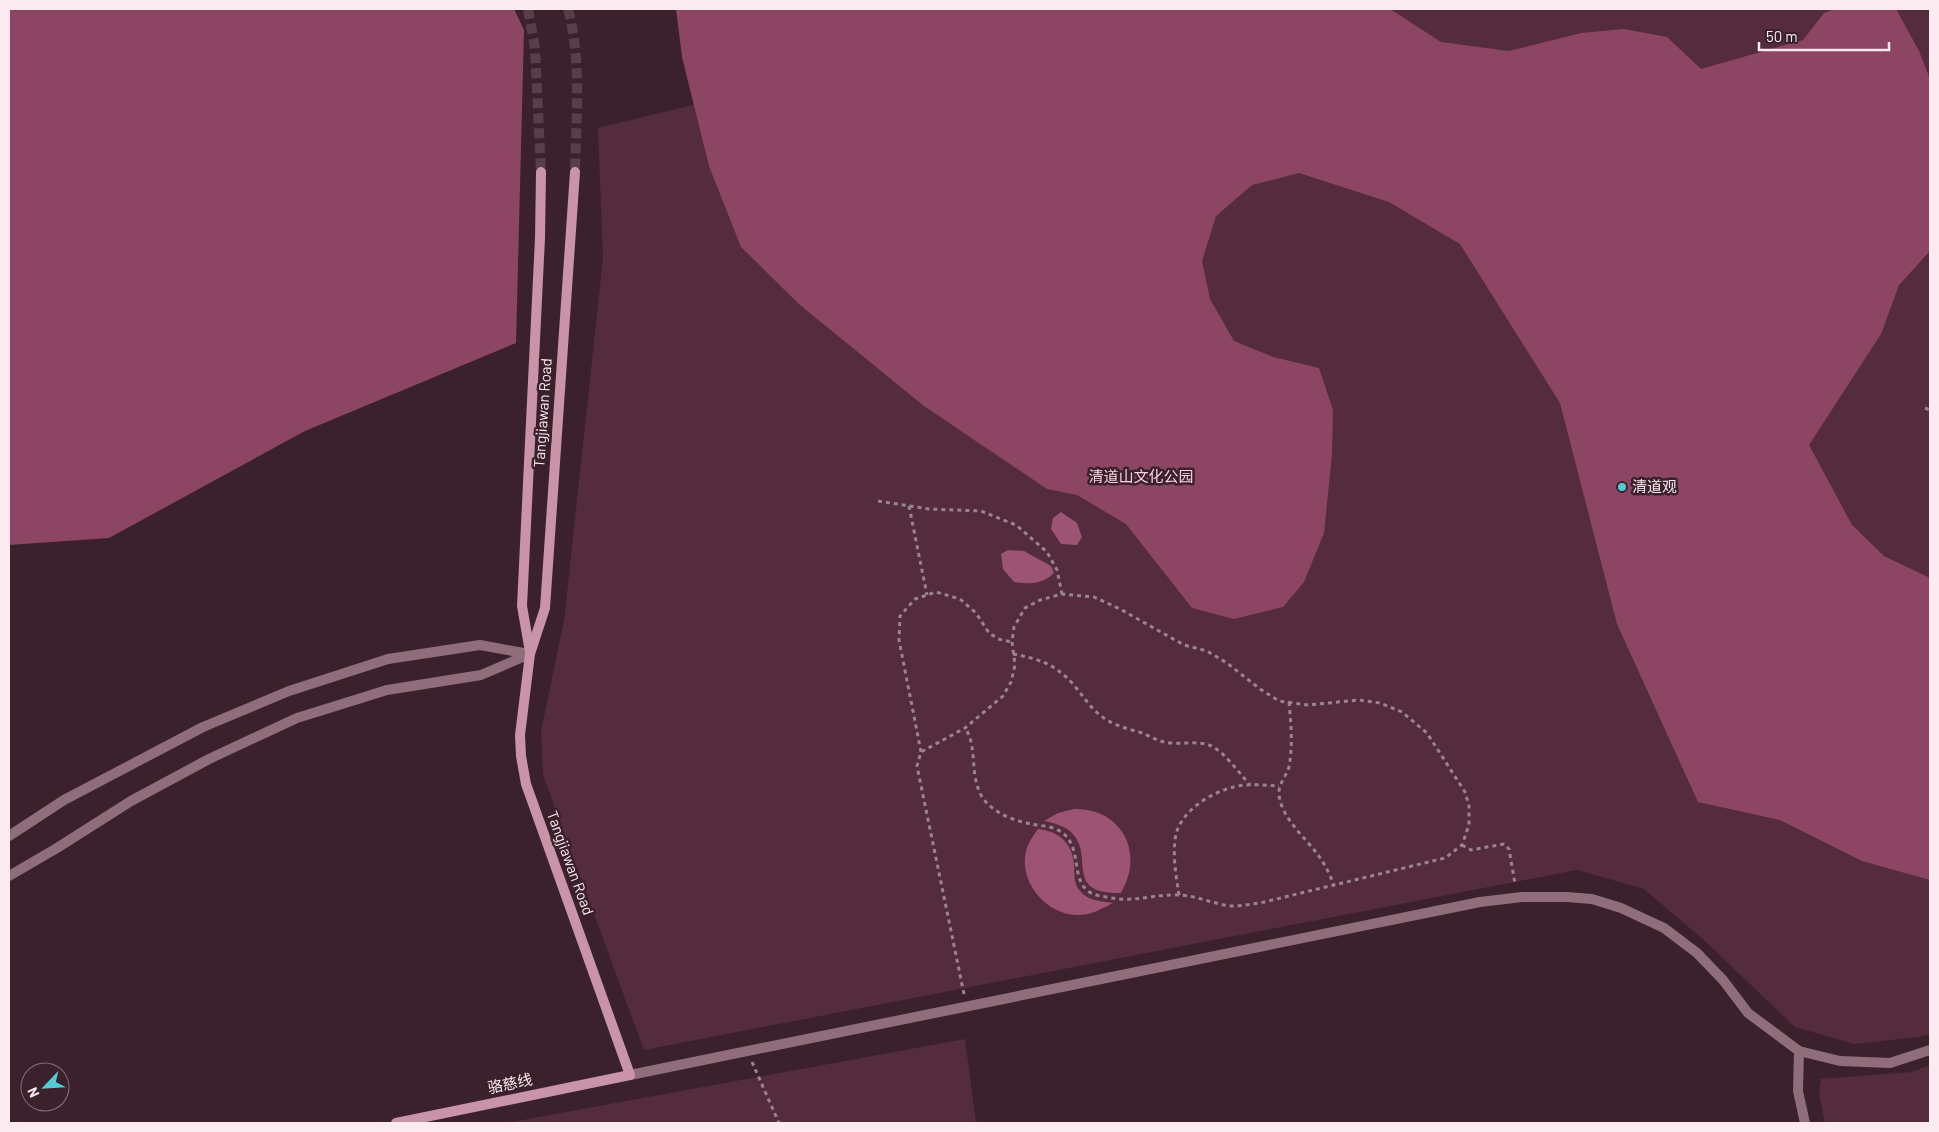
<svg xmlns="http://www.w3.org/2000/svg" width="1939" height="1132" font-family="Barlow,'Noto Sans SC',sans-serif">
	<rect width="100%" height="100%" fill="#3a212c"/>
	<g fill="#552c3d">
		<polygon points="1086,9 1930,9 1930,1034 1918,1037 1854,1044 1795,1027 1705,941 1644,889 1577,870 644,1050 543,775 541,731 564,621 603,258 598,128"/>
		<polygon points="965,1039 976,1123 507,1123"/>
		<polygon points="1930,1065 1930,1123 1825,1123 1819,1093 1821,1079 1912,1072"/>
	</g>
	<g fill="#8d4564">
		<polygon points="9,9 514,9 524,30 516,343 305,431 109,538 9,545"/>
		<polygon points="676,9 1390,9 1441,42 1509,51 1581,33 1624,29 1667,37 1701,69 1803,40 1824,13 1835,9 1896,9 1919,51 1930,79 1930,251 1899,285 1881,334 1809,445 1852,525 1884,556 1930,578 1930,880 1862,861 1780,820 1698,802 1617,624 1560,403 1460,244 1389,202 1299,173 1252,185 1216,216 1202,261 1210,299 1234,341 1273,357 1319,368 1333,410 1332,454 1324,533 1304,582 1283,607 1234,619 1192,608 1126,524 1077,495 1047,489 924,406 800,305 741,247 709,166 682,57"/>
	</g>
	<g fill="#9d5373">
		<polygon points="1061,512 1077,523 1082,537 1077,545 1061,544 1051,529 1053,518"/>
		<path d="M1008 550 1024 551 1051 566 1054 573C1041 585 1031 584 1014 582L1003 569 1001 554Z"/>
		<path d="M1074 809C1122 808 1145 853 1121 893 1063 894 1095 857 1072 833 1065 826 1054 823 1044 821L1058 813Z"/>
		<path d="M1038 829C1059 831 1072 843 1074 864 1075 874 1073 883 1080 891 1088 901 1101 901 1113 903 1101 909 1090 916 1076 915 1048 914 1022 886 1025 857 1026 846 1032 837 1038 829Z"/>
	</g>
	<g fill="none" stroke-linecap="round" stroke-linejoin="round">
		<g stroke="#573f4a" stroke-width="10" stroke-dasharray="10 5" stroke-linecap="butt">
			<polyline points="528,9 535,48 541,172"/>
			<path d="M568 9C582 61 576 119 575 172"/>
		</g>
		<g stroke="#9a858e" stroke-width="3" stroke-dasharray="4 4" stroke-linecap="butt">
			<polyline points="1925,408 1930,410"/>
			<polyline points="878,501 929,509 981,511 1016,525 1047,552 1057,570 1062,594"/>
			<polyline points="909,506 927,595"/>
			<path d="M1013 654C1039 659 1055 664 1073 684 1084 697 1092 711 1107 720 1117 726 1128 729 1139 732 1151 736 1157 742 1171 743 1183 744 1198 741 1209 745 1222 749 1240 774 1250 785"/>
			<path d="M1289 702C1291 724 1293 745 1289 767 1286 777 1278 784 1279 795 1282 819 1305 837 1318 855 1325 864 1330 875 1334 885"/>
			<polyline points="921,752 899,640 900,616 915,599 936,592 960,599 976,613 989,633 998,639 1012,642"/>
			<polyline points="1462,845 1471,850 1504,844 1509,849 1515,884"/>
			<path d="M1179 895C1176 875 1172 854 1176 834 1182 811 1209 794 1230 788 1245 783 1263 785 1279 786"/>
			<path d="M964 994 917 766 921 752 965 728 1003 696 1011 682 1015 665 1012 642 1014 627 1025 608 1040 600 1062 594 1094 597 1120 609 1184 645 1207 651 1227 663 1260 689 1279 701 1308 705 1359 700 1380 703 1402 712 1427 733 1465 792 1469 806V825L1462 845 1445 858 1260 903C1251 904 1242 906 1233 906 1213 905 1196 894 1174 895 1148 895 1134 903 1106 897 1100 896 1093 895 1088 891 1071 878 1082 849 1063 833 1054 826 1041 826 1031 824 1012 820 993 813 982 797 969 775 978 746 965 728"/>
			<polyline points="752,1062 779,1123"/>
		</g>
		<g stroke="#8f6d7a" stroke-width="10">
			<polyline points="9,836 64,800 203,727 289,691 388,659 480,645 529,654"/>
			<polyline points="9,876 57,848 131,801 209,759 297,718 387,690 481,675 530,654"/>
			<polyline points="1799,1051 1798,1091 1805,1123"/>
			<polyline points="630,1075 1480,902 1522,897 1567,897 1592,899 1621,908 1664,928 1697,953 1723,980 1748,1013 1799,1051 1840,1061 1890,1063 1930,1050"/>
		</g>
		<g stroke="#c993a8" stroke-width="10">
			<polyline points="530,652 522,606 540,238 541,172"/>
			<polyline points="396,1123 630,1075 526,784 521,756 520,735 530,654 545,608 575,172"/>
		</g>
	</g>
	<circle fill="#52cbd7" stroke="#3a212c" stroke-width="2" cx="1622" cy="487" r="5"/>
	<g text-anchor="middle" stroke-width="5" stroke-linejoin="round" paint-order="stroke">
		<g font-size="15" fill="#fceaf1" stroke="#3a212c">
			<text transform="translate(543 413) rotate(-86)" y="5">Tangjiawan Road</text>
			<text transform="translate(570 863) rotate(70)" y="5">Tangjiawan Road</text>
			<text transform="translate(510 1084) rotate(-12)" y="5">骆慈线</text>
		</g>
		<g font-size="15" fill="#fcd0e0" stroke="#3a212c">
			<text x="1141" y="482">清道山文化公园</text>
		</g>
		<g font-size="15" fill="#fceaf1" stroke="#3a212c" text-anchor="start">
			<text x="1632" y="492">清道观</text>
		</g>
	</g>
	<rect width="1939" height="1132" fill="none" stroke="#fceaf1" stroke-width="20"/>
	<g transform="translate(45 1087) rotate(245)"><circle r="24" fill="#3a212c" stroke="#88717b"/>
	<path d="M0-4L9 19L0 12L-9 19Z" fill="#52cbd7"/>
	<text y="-8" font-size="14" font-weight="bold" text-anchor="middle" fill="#fceaf1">N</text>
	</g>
	<path d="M1759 42v8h130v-8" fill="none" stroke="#fceaf1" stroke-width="2.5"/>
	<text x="1766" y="42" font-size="15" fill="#fceaf1" stroke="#3a212c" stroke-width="4" paint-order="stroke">50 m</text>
</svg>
